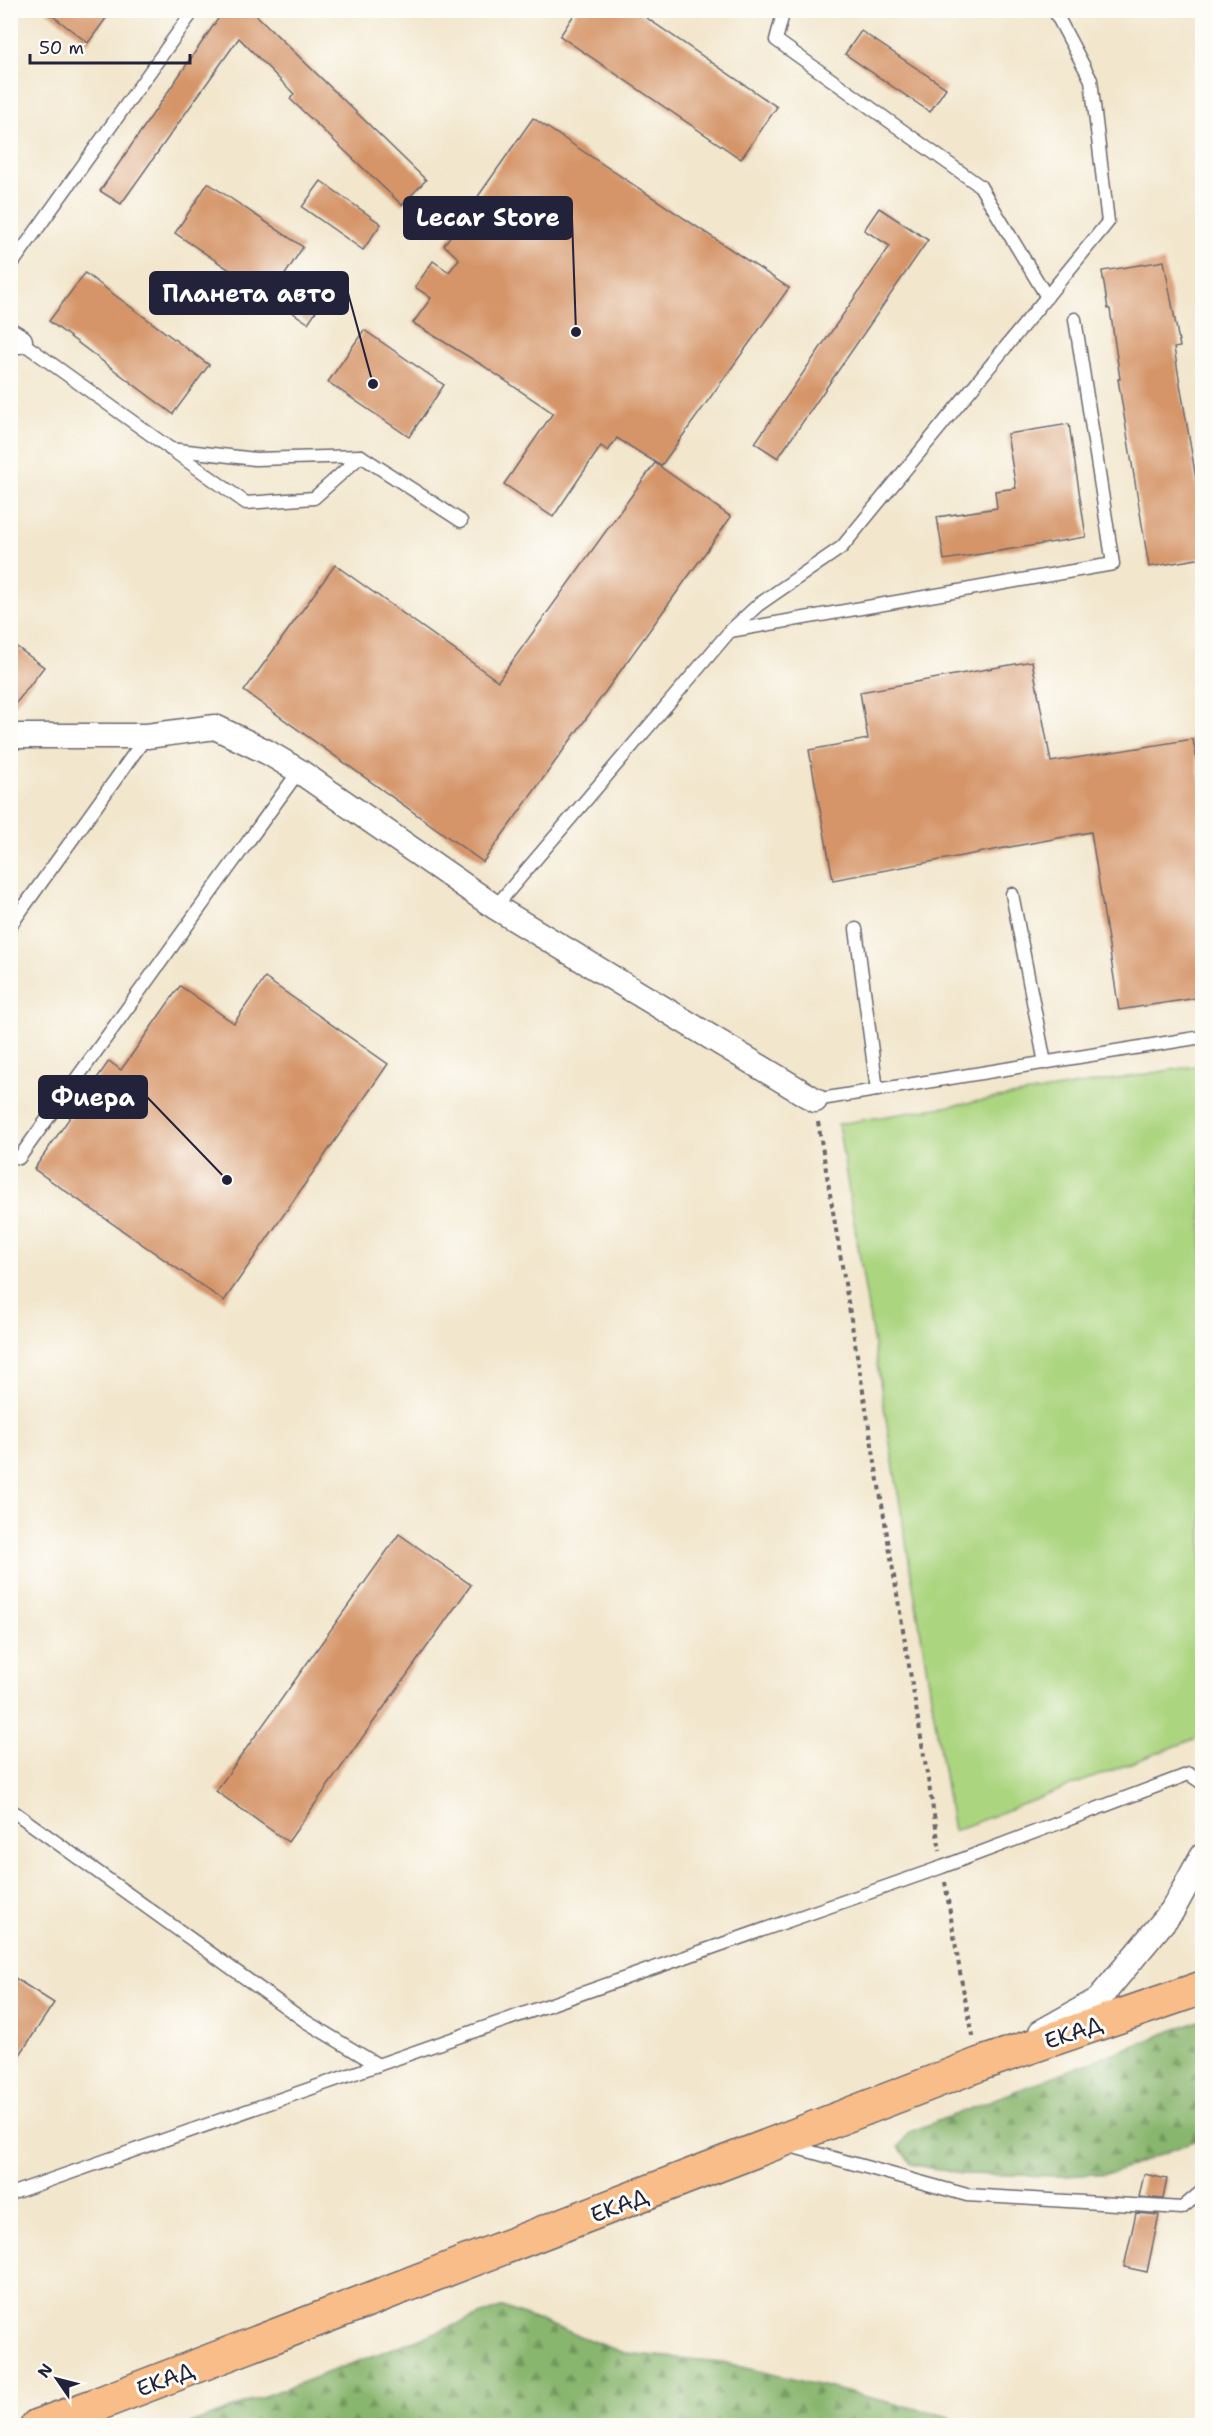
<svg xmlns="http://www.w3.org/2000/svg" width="1213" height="2436" font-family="'Shantell Sans',sans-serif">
	<defs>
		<pattern id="forest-firs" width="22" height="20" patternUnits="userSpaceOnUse" patternTransform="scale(1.5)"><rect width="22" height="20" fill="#89b66e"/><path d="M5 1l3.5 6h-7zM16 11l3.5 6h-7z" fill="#70945c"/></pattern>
	</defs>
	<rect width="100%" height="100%" fill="#fdfcf7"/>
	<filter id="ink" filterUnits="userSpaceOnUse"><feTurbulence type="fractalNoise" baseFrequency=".0167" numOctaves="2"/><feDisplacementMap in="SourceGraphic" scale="12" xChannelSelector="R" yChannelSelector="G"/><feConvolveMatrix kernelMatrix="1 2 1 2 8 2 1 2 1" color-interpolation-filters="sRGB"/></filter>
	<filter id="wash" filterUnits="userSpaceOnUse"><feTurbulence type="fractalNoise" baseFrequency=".008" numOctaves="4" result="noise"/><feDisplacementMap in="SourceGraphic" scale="24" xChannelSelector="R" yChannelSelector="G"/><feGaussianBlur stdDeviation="1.35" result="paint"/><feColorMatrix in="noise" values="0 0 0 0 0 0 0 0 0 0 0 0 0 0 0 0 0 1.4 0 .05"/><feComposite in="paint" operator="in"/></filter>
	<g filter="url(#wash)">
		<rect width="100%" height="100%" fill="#f2e6cc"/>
		<polygon fill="#acd580" stroke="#677c5e" stroke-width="1.5" points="1202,1065 1202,1736 953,1831 838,1124"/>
		<g fill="url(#forest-firs)" stroke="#566c54" stroke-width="1.5">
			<polygon points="1202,2019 1202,2138 1113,2173 1064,2176 961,2174 911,2164 899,2147 909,2132"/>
			<polygon points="503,2307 624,2353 722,2362 950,2417 958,2425 188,2425"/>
		</g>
		<g id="blocks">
			<g fill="#d59569">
				<polygon points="45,10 112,10 88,43"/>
				<polygon points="224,10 251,10 426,180 402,205 290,99 294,94 239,38 121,204 100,191"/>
				<polygon points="577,10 635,10 777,107 741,159 560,36"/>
				<polygon points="861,31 946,88 930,112 845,54"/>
				<polygon points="533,118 789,288 661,466 617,438 608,451 601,446 553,517 504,484 553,413 482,365 413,323 431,298 415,287 433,261 449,272 459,259 444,245"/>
				<polygon points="321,181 381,224 363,250 302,207"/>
				<polygon points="208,183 303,247 284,276 322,302 308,323 175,233"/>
				<polygon points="879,208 928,240 778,458 755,443 890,246 864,230"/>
				<polygon points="1164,261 1180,347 1174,348 1203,520 1203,558 1149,567 1118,379 1120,379 1110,309 1108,309 1102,271"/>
				<polygon points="85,273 209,365 173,414 49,321"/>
				<polygon points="364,330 444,385 409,437 328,382"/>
				<polygon points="1069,424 1086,537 944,560 937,517 997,508 995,491 1016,488 1007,434"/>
				<polygon points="655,463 731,517 483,862 244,691 335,565 498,681"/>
				<polygon points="10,642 44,667 10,711"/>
				<polygon points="1032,661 1051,762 1193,739 1203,799 1203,997 1119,1010 1091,832 833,880 809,750 868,739 860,692"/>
				<polygon points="265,978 388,1064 224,1301 34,1169 109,1061 121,1070 180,986 234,1023"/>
				<polygon points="399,1534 471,1585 288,1842 216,1791"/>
				<polygon points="10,1975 54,2003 10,2070"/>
				<polygon points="1144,2174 1167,2179 1163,2199 1139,2197"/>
				<polygon points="1136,2213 1159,2215 1147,2272 1124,2267"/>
			</g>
		</g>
	</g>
	<g filter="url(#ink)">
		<use href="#blocks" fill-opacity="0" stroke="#6b676e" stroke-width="1.5"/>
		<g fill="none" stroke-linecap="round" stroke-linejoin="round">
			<defs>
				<g id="service">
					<polyline points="784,10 776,40 980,186 1047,297"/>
					<polyline points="10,267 194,10"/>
					<polyline points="20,341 246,503 314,498 361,456"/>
					<polyline points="170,449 255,459 361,456 461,521"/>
					<polyline points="731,630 758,605 842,547 1108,222 1091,80 1054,10"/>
					<polyline points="1012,894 1045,1063"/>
					<polyline points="495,907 730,631 1113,564 1075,319"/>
					<polyline points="10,926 146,737"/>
					<polyline points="856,929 877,1090"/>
					<polyline points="815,1100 1202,1037"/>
					<polyline points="19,1158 299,771"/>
					<polyline points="10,1809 305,2021 378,2065"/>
					<polyline points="790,2146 967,2195 1182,2208 1202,2191"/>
					<polyline points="10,2194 942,1867 1189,1774 1202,1783"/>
				</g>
				<g id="minor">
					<polyline points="10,335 20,341"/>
					<polyline points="10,736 147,736 215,727 267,752 299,771 495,907 815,1100"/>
					<polyline points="1041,2032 1098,2000 1172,1911 1202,1856"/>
				</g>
				<polyline id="trunk" points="37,2426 93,2406 980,2064 1202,1988"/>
			</defs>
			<use href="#service" stroke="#6b676e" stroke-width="15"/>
			<use href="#minor" stroke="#6b676e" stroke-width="27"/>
			<use href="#trunk" stroke="#6b676e" stroke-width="36"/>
			<g stroke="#6b676e" stroke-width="4" stroke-dasharray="4.5 4.5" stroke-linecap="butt">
				<polyline points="818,1122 940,1851"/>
				<polyline points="945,1882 962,1984 974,2040"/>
			</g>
			<use href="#service" stroke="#fff" stroke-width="12"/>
			<use href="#minor" stroke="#fff" stroke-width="24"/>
			<use href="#trunk" stroke="#f9bd89" stroke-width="33"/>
		</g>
	</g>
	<g text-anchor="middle" stroke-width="6" stroke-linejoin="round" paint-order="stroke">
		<g font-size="22" fill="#22223b" stroke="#fdfcf7">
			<text transform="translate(1073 2032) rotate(-19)" y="8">ЕКАД</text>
			<text transform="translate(619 2205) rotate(-21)" y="8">ЕКАД</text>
			<text transform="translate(165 2379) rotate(-21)" y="8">ЕКАД</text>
		</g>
	</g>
	<path fill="none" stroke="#22223b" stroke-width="2" d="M576 332L572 218M373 384L348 293M227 1180L147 1097"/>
	<g fill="#22223b" stroke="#fdfcf7" stroke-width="2">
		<circle cx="576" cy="332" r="6"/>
		<circle cx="373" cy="384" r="6"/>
		<circle cx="227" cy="1180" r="6"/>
	</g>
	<g fill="#22223b" stroke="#22223b" stroke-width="2">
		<rect x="404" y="197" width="168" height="42" rx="6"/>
		<rect x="150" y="272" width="198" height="42" rx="6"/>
		<rect x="39" y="1076" width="108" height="42" rx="6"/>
	</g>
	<g font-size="24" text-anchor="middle" font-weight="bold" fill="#fff">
		<text x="488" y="226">Lecar Store</text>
		<text x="249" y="302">Планета авто</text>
		<text x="93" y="1106">Фиера</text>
	</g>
	<rect width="1213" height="2436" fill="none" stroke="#fdfcf7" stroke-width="36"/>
	<g transform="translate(57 2379) rotate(305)" stroke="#fdfcf7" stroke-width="4.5" paint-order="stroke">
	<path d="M0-4.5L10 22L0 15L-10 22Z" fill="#22223b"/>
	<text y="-9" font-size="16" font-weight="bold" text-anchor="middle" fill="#22223b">N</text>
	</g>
	<path d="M30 54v9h160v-9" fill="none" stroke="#22223b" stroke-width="3"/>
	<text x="39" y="54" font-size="18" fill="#22223b" stroke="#fdfcf7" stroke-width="4.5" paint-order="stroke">50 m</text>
</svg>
